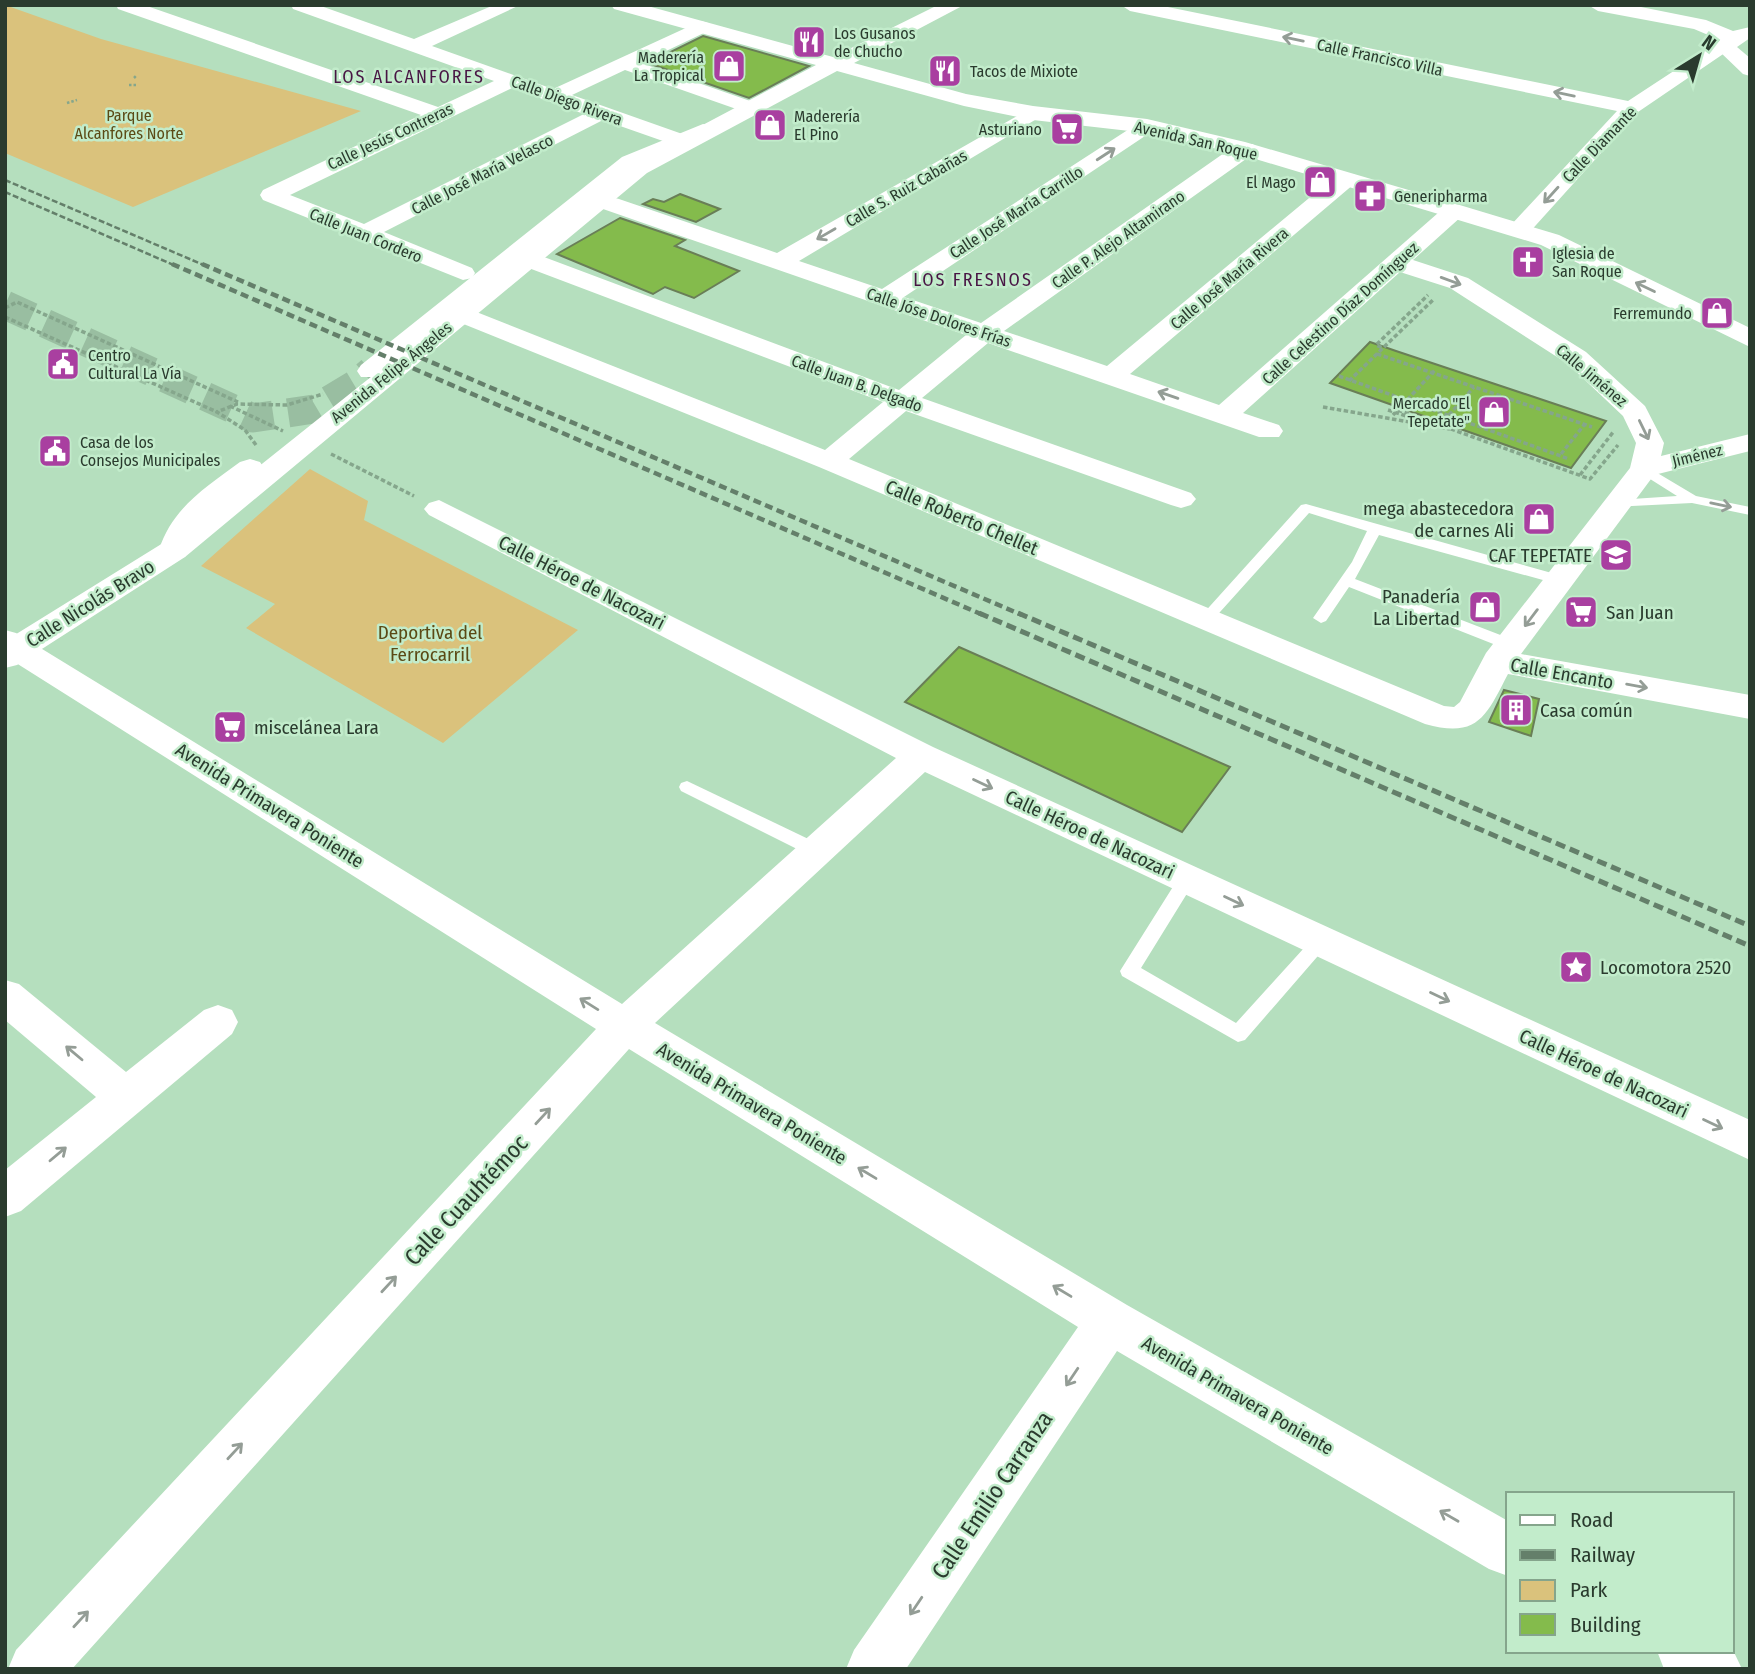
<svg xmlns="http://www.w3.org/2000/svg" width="1755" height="1674" font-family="'Fira Sans Condensed',sans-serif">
	<rect width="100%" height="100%" fill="#b5dfbe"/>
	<g fill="#dac27c">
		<polygon points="5,5 101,39 361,111 133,207 5,153"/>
		<polygon points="310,469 368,501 364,520 578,630 443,743 246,628 275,604 201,566"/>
	</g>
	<g fill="#84bb4c" stroke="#697e57" stroke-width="2">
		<polygon points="703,36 809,66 749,98 648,63"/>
		<polygon points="680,194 720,209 696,222 643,204 653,199 664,202"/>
		<polygon points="620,218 685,240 675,246 739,271 694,298 665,287 653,294 557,254"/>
		<polygon points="1370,342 1396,351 1606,421 1571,468 1330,383"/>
		<polygon points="959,647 1230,767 1182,832 905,702"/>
		<polygon points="1504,690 1539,699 1531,736 1489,722"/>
	</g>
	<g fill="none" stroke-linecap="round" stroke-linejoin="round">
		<polyline stroke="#99bea1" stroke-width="29" stroke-dasharray="29 15" stroke-linecap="butt" points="5,305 253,418 314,409 356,384 371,371"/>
		<g stroke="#85a68c" stroke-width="2.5" stroke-dasharray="2.5 2" stroke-linecap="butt">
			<polyline points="134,78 136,76"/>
			<polyline points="129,85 137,85"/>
			<polyline points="67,103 77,100"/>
		</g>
		<g stroke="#85a68c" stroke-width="3.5" stroke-dasharray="4.5 2.5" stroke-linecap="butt">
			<polyline points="5,308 17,302 238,402"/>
			<polyline points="5,317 217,412"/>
			<polyline points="1384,347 1434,299"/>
			<polyline points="1377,354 1592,427"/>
			<polyline points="1339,376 1569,459"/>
			<polyline points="1349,381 1383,348 1376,345 1428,295"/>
			<polyline points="230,406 283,431"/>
			<polyline points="1323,407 1450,429"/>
			<polyline points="1388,410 1433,425"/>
			<polyline points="1398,410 1590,479 1618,445"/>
			<polyline points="1393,415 1436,369"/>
			<polyline points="1449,415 1474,387"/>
			<polyline points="256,445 245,430 217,412 237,404 287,405 323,394"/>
			<polyline points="331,454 414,496"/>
			<polyline points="1561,454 1584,425"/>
			<polyline points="1580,475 1614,431"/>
		</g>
		<g fill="#fff" fill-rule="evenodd">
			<polygon points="1644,465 1696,496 1750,507 1750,515 1692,503 1612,507 1610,504 1617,500 1677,496 1639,472 1637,469"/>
			<polygon points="1306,504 1566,577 1568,580 1561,585 1379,535 1355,579 1516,641 1519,645 1516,649 1506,649 1349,587 1326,621 1321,623 1313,618 1352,562 1367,531 1309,513 1211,622 1201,622 1198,619 1201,616 1301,505"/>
			<polygon points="687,781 823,846 826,851 823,856 811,856 681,791 679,787 681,783"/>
			<polygon points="1187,872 1193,874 1196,879 1141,968 1236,1023 1314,937 1328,937 1330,942 1245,1040 1238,1042 1122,976 1120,971 1181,874"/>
		</g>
		<g fill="#fff" fill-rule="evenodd">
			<path d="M116 5H144L438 107 494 81 293 9 291 5H318L414 39 494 5H520L432 46 553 89 701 21 708 23 711 27 708 31 641 63 756 103 759 107 756 111H742L625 70 572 95 688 136 691 141 680 147 603 120 384 232 472 268 475 273 472 278 463 280 263 200 260 195 263 190 421 115 118 9ZM512 88 584 114 364 224 290 195Z"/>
			<polygon points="1121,5 1158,5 1628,101 1718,42 1725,40 1735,46 1638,112 1527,235 1511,235 1507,230 1511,225 1617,111 1130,11"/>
			<path d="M1033 107 1040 109 1043 113 1040 117 799 261 882 289 1140 122H1154L1158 126 1154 130 904 297 981 323 1237 144H1253L1256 149 1253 154 1004 331 1107 366 1338 174H1354L1357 179 1354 184 1130 374 1219 405 1446 206H1462L1466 211 1462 216 1413 260 1468 278 1586 352 1645 406 1664 443 1661 456 1750 434V451L1654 475 1521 654 1750 695V719L1508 674C1486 716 1478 739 1425 724L819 467 461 323 457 318 461 313H479L825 450 883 402 526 267 523 262 526 257H544L899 390 966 335 603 209 600 204 611 197 619 199 777 253ZM1400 272 1450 288 1568 364 1623 416 1636 443 1630 468 1486 653 1460 702 1454 707 1444 706 849 459 906 411 1171 505 1181 508 1191 505 1196 499 1191 493 922 398 988 343 1259 437H1279L1283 431 1279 425 1243 413Z"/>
			<path d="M250 459 260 462 264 468 260 474 204 519 185 557 174 559 163 557 159 550C172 508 206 487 240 462Z"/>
			<polygon points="439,500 933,747 1750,1120 1750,1160 925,772 655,1023 1127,1305 1508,1521 1508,1576 1489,1569 1117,1351 906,1669 846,1669 854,1650 1078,1327 629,1049 72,1669 8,1669 16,1650 596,1029 5,656 5,630 16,633 622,1004 896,758 429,515 424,509 429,503"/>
			<polygon points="5,980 19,984 126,1072 204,1010 218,1005 232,1010 238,1022 232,1034 21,1211 5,1217 5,1170 96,1097 5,1020"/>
			<polygon points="1732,1648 1742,1669 1664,1669 1657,1651 1732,1651"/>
		</g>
		<g fill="#fff" fill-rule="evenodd">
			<polygon points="611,5 644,5 833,57 938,5 964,5 854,63 966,94 1033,106 1147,119 1245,142 1463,206 1559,235 1750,328 1750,347 1541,245 1445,216 1239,154 1147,133 1033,120 964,106 837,71 647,173 185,557 17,665 5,668 5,641 163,543 426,333 631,163 816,65 614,9"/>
			<polygon points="1588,5 1631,5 1706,20 1733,31 1750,27 1750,38 1737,47 1750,58 1750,76 1743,74 1718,50 1715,46 1720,40 1694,29 1598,11"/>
		</g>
		<polygon fill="#fff" fill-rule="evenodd" points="703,124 711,126 714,131 711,136 638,167 381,377 361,377 357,371 361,365 622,157"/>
		<g stroke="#647f6a" stroke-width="2.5" stroke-dasharray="6 2.5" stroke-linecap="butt">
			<polyline points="5,180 206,266"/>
			<polyline points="5,192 176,266"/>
		</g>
		<g stroke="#647f6a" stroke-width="4.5" stroke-dasharray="8 4.5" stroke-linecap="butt">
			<polyline points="172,264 983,615"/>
			<polyline points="202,264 1022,615"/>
		</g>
		<g stroke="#647f6a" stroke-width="5" stroke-dasharray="10 5" stroke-linecap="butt">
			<polyline points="979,613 1750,946"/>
			<polyline points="1018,613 1750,926"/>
		</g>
	</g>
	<defs><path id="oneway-shaft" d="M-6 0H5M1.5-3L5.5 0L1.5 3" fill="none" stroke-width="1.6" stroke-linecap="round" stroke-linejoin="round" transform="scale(1.75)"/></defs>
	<g stroke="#949d96">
		<use href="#oneway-shaft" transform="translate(1293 39) rotate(-168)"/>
		<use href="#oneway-shaft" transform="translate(1564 94) rotate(-168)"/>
		<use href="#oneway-shaft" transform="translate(1106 154) rotate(-33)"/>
		<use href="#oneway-shaft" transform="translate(1551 195) rotate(132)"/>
		<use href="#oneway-shaft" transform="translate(826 234) rotate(150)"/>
		<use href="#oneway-shaft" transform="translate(1451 281) rotate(20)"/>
		<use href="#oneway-shaft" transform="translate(1645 287) rotate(-154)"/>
		<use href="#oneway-shaft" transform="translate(1168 395) rotate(-161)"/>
		<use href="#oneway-shaft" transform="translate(1644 430) rotate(64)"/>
		<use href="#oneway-shaft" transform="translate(1721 505) rotate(12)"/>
		<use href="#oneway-shaft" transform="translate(1531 618) rotate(127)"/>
		<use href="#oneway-shaft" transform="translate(1637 686) rotate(10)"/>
		<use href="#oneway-shaft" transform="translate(983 784) rotate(25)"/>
		<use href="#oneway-shaft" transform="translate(1234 901) rotate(25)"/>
		<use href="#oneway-shaft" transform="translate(1440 997) rotate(25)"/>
		<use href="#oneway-shaft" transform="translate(589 1004) rotate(-148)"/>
		<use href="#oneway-shaft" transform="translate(74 1053) rotate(-140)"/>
		<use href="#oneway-shaft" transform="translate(543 1116) rotate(-47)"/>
		<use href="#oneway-shaft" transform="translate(1713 1124) rotate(25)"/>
		<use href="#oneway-shaft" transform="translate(58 1154) rotate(-40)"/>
		<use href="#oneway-shaft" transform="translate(867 1173) rotate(-149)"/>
		<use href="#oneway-shaft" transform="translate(389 1284) rotate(-47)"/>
		<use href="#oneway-shaft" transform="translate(1062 1291) rotate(-149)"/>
		<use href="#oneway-shaft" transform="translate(1072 1377) rotate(124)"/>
		<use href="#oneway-shaft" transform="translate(235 1451) rotate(-47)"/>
		<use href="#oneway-shaft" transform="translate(1449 1516) rotate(-150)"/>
		<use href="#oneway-shaft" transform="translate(916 1606) rotate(124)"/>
		<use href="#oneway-shaft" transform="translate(81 1619) rotate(-47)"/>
	</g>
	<defs>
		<symbol id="restaurant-square" viewBox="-11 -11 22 22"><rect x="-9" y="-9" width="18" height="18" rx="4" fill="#a93fa0" stroke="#c2eccb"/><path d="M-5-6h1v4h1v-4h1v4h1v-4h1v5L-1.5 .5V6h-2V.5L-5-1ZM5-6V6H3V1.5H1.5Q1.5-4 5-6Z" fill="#fff"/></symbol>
		<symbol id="shop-square" viewBox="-11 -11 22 22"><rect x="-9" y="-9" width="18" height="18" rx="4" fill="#a93fa0" stroke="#c2eccb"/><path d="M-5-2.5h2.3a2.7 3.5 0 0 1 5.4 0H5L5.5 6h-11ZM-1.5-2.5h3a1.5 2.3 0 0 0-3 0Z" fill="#fff"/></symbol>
		<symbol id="supermarket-square" viewBox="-11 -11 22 22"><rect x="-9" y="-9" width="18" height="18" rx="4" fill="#a93fa0" stroke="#c2eccb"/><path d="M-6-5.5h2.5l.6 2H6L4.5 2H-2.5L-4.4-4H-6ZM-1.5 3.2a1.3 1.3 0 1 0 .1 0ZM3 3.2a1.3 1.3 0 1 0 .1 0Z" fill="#fff"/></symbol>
		<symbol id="pharmacy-square" viewBox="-11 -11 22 22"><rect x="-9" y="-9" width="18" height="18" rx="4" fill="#a93fa0" stroke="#c2eccb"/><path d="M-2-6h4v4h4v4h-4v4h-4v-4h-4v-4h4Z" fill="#fff"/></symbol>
		<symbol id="church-square" viewBox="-11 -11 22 22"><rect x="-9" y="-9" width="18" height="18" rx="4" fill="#a93fa0" stroke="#c2eccb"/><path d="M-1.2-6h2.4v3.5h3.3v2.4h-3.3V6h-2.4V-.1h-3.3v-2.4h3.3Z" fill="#fff"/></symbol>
		<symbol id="civic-square" viewBox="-11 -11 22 22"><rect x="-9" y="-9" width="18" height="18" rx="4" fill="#a93fa0" stroke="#c2eccb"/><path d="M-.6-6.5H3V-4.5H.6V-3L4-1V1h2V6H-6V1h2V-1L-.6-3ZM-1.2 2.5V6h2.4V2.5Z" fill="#fff"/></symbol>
		<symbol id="school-square" viewBox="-11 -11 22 22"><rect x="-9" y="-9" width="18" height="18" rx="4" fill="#a93fa0" stroke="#c2eccb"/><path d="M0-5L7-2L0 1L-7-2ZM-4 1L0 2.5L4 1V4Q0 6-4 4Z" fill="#fff"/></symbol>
		<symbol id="building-square" viewBox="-11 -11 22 22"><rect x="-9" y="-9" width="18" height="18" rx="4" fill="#a93fa0" stroke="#c2eccb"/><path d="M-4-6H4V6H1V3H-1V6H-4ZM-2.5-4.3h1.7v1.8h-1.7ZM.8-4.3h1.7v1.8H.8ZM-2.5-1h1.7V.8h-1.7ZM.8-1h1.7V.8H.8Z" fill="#fff"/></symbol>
		<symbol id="sight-square" viewBox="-11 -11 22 22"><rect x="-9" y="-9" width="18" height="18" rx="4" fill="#a93fa0" stroke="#c2eccb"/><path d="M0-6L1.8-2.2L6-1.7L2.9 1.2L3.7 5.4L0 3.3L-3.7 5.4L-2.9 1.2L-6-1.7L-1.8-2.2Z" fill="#fff"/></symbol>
	</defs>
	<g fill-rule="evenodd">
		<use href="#restaurant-square" x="790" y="23" width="38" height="38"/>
		<use href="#shop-square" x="710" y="47" width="38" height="38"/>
		<use href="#restaurant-square" x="926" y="52" width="38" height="38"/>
		<use href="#shop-square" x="751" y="106" width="38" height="38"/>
		<use href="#supermarket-square" x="1048" y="110" width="38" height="38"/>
		<use href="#shop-square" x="1301" y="163" width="38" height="38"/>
		<use href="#pharmacy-square" x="1351" y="177" width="38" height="38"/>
		<use href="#church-square" x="1509" y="243" width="38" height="38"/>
		<use href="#shop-square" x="1698" y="294" width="38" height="38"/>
		<use href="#civic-square" x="44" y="345" width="38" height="38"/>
		<use href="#shop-square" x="1475" y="393" width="38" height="38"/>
		<use href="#civic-square" x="36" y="432" width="38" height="38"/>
		<use href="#shop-square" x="1520" y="500" width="38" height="38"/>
		<use href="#school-square" x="1597" y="536" width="38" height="38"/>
		<use href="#shop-square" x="1466" y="588" width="38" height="38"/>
		<use href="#supermarket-square" x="1562" y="593" width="38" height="38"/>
		<use href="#building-square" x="1497" y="691" width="38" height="38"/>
		<use href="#supermarket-square" x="211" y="708" width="38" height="38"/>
		<use href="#sight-square" x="1557" y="948" width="38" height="38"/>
	</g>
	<g text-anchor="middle" stroke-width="5" stroke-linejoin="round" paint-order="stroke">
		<g font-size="16" fill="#2a3b2e" stroke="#c2eccb" text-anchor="start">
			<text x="834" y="39">Los Gusanos<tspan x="834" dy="18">de Chucho</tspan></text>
			<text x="704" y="63" text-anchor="end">Maderería<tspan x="704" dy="18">La Tropical</tspan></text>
			<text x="970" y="77">Tacos de Mixiote</text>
			<text x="794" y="122">Maderería<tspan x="794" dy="18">El Pino</tspan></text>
			<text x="1042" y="135" text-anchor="end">Asturiano</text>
			<text x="1296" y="188" text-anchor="end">El Mago</text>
			<text x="1394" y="202">Generipharma</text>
			<text x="1552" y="259">Iglesia de<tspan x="1552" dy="18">San Roque</tspan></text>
			<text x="1692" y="319" text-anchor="end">Ferremundo</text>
			<text x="88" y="361">Centro<tspan x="88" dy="18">Cultural La Vía</tspan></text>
			<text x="1470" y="409" text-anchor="end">Mercado "El<tspan x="1470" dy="18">Tepetate"</tspan></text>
			<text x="80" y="448">Casa de los<tspan x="80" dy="18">Consejos Municipales</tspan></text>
		</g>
		<g font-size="16" fill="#2a3b2e" stroke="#c2eccb">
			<text transform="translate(1380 57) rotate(12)" y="6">Calle Francisco Villa</text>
			<text transform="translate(567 100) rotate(20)" y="6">Calle Diego Rivera</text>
			<text transform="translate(390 136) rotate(-25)" y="6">Calle Jesús Contreras</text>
			<text transform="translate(1196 140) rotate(13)" y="6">Avenida San Roque</text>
			<text transform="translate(1599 144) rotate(-46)" y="6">Calle Diamante</text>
			<text transform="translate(482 174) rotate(-27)" y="6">Calle José María Velasco</text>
			<text transform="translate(906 188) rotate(-30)" y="6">Calle S. Ruiz Cabañas</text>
			<text transform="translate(1016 212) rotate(-33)" y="6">Calle José María Carrillo</text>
			<text transform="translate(366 235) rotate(22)" y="6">Calle Juan Cordero</text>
			<text transform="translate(1118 239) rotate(-35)" y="6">Calle P. Alejo Altamirano</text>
			<text transform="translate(1229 278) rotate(-40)" y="6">Calle José María Rivera</text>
			<text transform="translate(1340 313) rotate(-42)" y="6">Calle Celestino Díaz Domínguez</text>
			<text transform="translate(939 317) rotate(19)" y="6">Calle Jóse Dolores Frías</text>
			<text transform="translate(391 372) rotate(-39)" y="6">Avenida Felipe Ángeles</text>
			<text transform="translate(1592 375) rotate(40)" y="6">Calle Jiménez</text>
			<text transform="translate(857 383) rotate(20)" y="6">Calle Juan B. Delgado</text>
			<text transform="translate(1697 455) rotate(-14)" y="6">Jiménez</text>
		</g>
		<g font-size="16" fill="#5b4a15" stroke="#c2eccb">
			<text x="129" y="121">Parque<tspan x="129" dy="18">Alcanfores Norte</tspan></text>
		</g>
		<g font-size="18" letter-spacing="2" fill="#481544" stroke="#c2eccb">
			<text x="409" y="83">LOS ALCANFORES</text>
			<text x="973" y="286">LOS FRESNOS</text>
		</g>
		<g font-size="19" fill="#2a3b2e" stroke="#c2eccb" text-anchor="start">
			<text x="1514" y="515" text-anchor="end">mega abastecedora<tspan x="1514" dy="22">de carnes Ali</tspan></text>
			<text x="1592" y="562" text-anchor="end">CAF TEPETATE</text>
			<text x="1460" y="603" text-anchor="end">Panadería<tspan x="1460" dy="22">La Libertad</tspan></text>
			<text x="1606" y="619">San Juan</text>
			<text x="1540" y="717">Casa común</text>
			<text x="254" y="734">miscelánea Lara</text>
			<text x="1600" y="974">Locomotora 2520</text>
		</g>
		<g font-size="19" fill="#2a3b2e" stroke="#c2eccb">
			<text transform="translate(962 517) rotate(23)" y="7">Calle Roberto Chellet</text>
			<text transform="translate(582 582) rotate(27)" y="7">Calle Héroe de Nacozari</text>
			<text transform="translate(90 603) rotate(-32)" y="7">Calle Nicolás Bravo</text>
			<text transform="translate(1562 673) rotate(10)" y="7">Calle Encanto</text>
			<text transform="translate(270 805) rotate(32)" y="7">Avenida Primavera Poniente</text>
			<text transform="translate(1090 834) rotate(25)" y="7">Calle Héroe de Nacozari</text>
			<text transform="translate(1604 1073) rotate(25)" y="7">Calle Héroe de Nacozari</text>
			<text transform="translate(752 1103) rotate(31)" y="7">Avenida Primavera Poniente</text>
			<text transform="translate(1238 1395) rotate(30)" y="7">Avenida Primavera Poniente</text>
		</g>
		<g font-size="19" fill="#5b4a15" stroke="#c2eccb">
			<text x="430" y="639">Deportiva del<tspan x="430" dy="22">Ferrocarril</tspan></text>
		</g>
		<g font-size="23" fill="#2a3b2e" stroke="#c2eccb">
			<text transform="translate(466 1200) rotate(-47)" y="8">Calle Cuauhtémoc</text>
			<text transform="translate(992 1495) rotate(-56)" y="8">Calle Emilio Carranza</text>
		</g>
	</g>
	<rect width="1755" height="1674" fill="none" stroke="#2a3b2e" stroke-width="14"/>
	<rect x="1506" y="1492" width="228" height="161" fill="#c2eccb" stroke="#85a58c" stroke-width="2"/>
	<rect x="1520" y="1515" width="35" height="10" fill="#ffffff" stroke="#85a58c" stroke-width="2"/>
	<text x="1570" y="1527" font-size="21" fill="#2a3b2e">Road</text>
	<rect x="1520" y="1550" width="35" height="10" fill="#647f6a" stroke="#85a58c" stroke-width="2"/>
	<text x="1570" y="1562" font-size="21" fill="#2a3b2e">Railway</text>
	<rect x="1520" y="1580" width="35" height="21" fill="#dac27c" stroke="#85a58c" stroke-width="2"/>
	<text x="1570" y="1597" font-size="21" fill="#2a3b2e">Park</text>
	<rect x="1520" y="1614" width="35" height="21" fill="#84bb4c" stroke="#85a58c" stroke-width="2"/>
	<text x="1570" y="1632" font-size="21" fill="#2a3b2e">Building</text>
	<g transform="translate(1699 56) rotate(37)" stroke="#c2eccb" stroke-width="5" paint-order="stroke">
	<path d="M0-5L12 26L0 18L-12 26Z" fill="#2a3b2e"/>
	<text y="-10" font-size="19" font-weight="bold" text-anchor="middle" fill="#2a3b2e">N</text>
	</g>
</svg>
